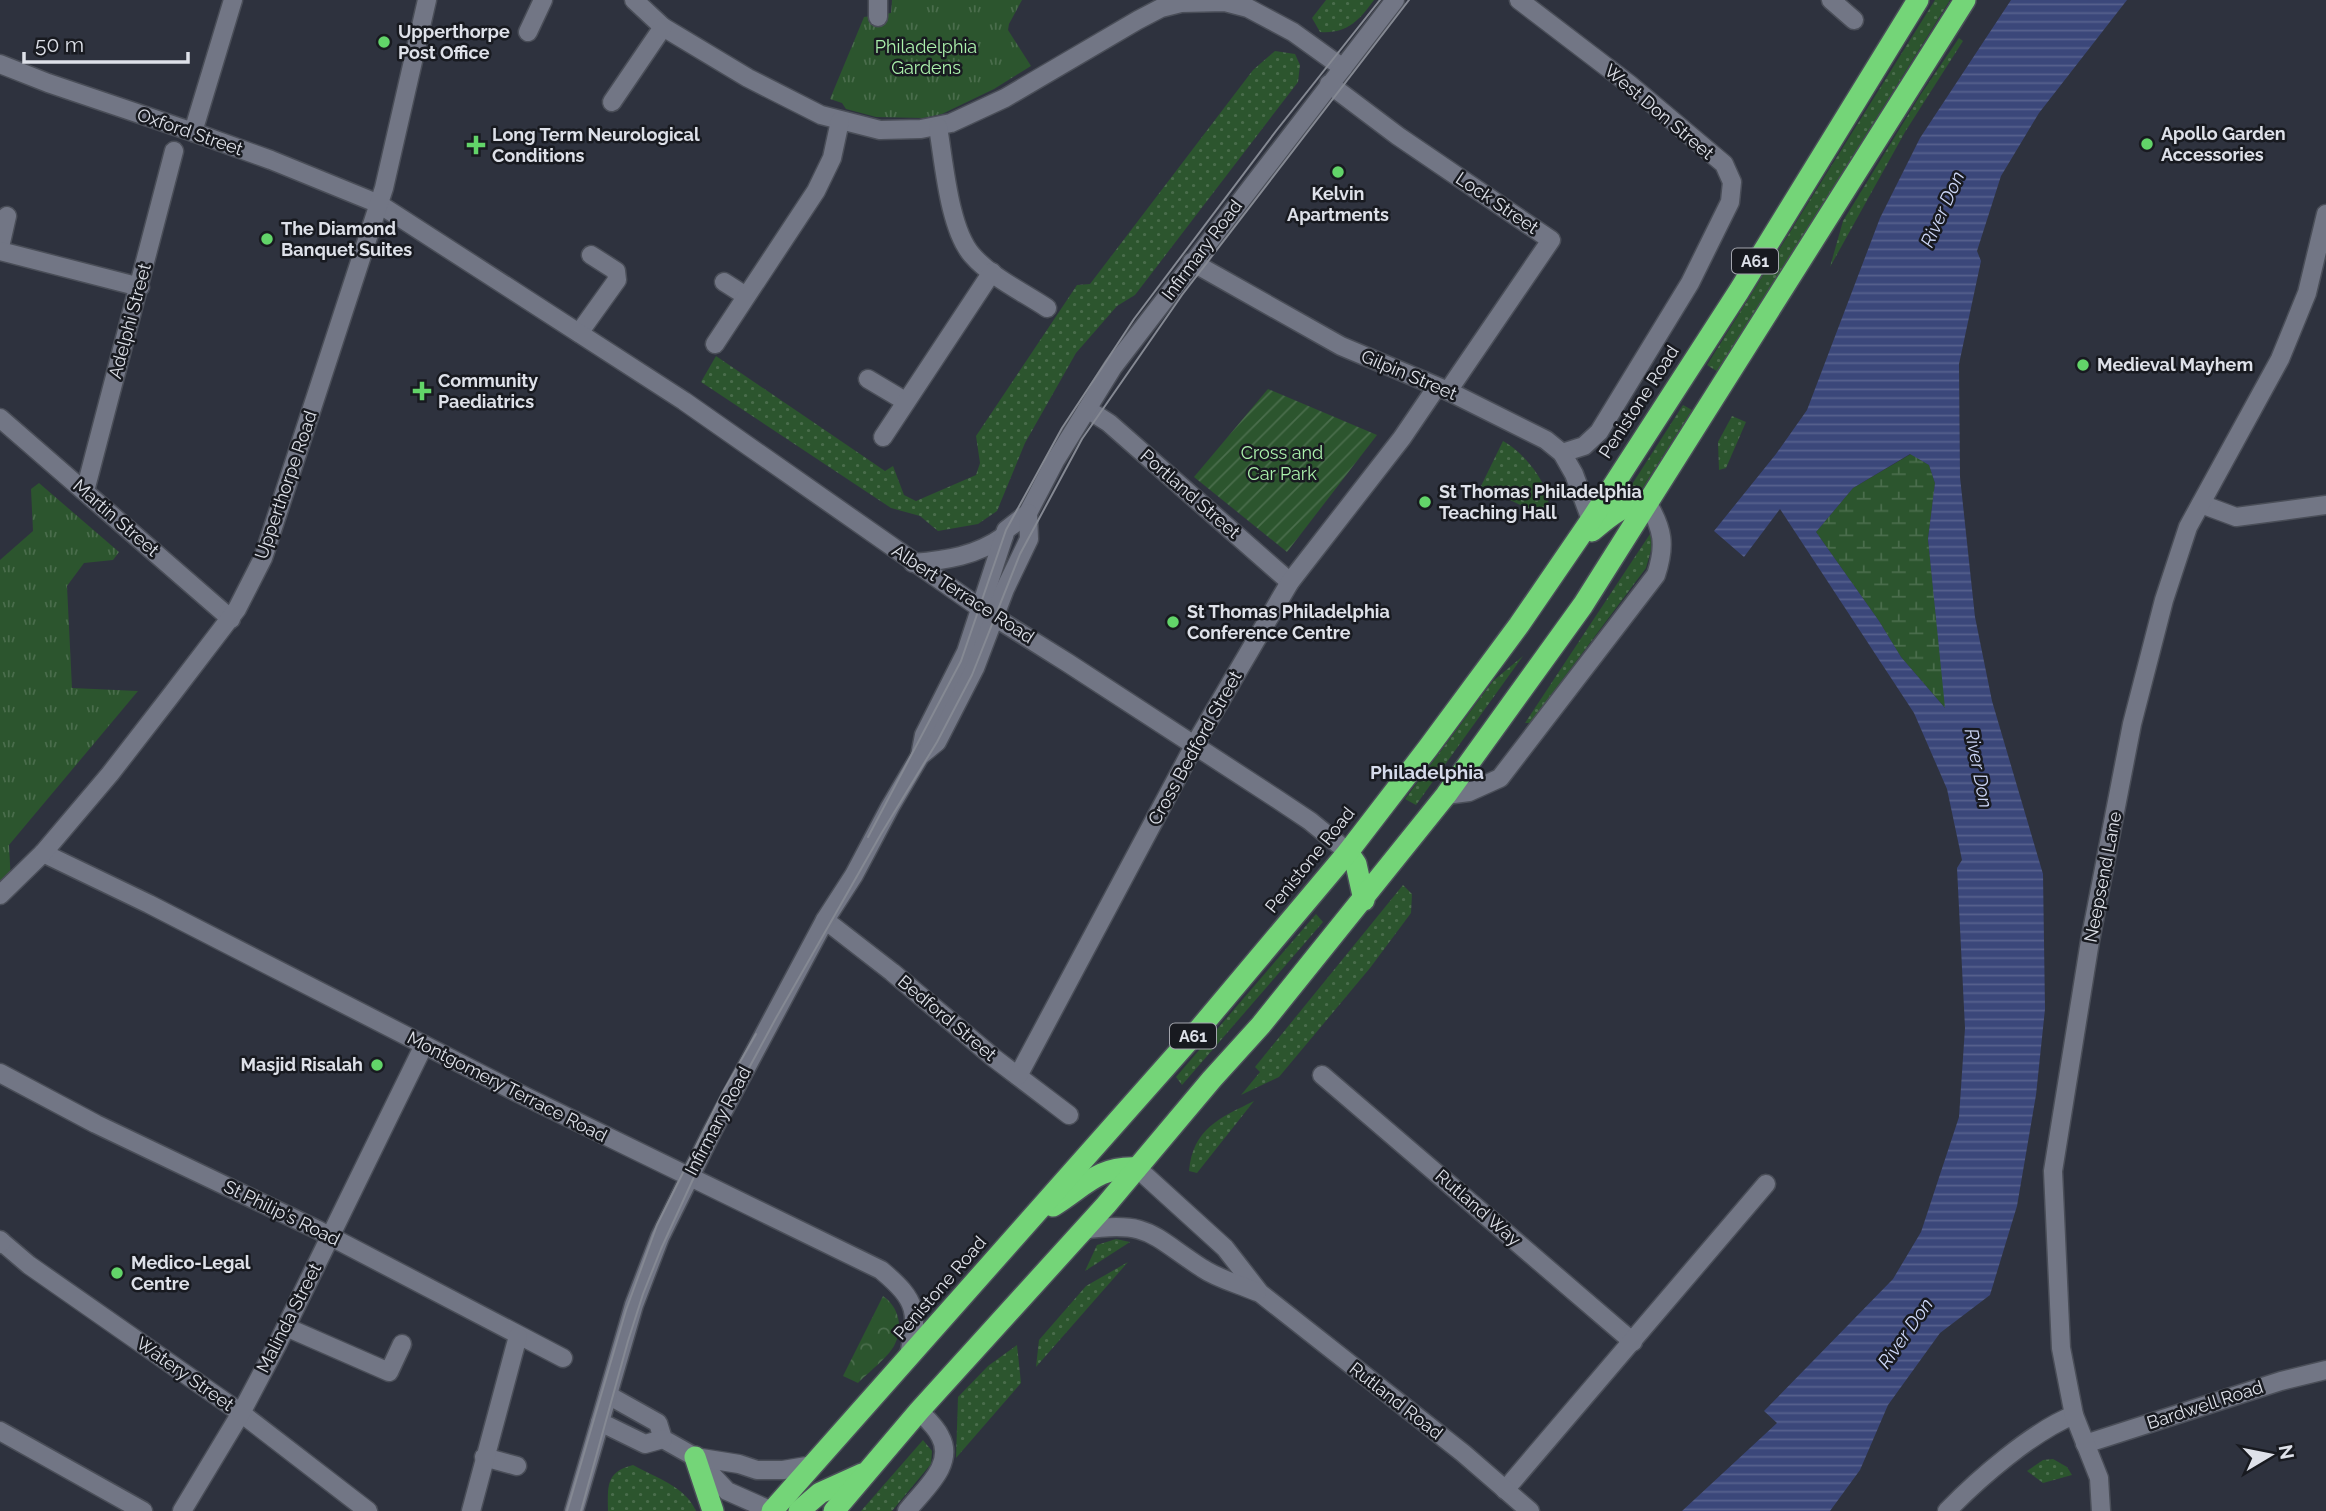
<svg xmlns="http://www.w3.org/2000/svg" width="2326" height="1511" font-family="Raleway,sans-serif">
	<defs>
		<pattern id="grass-dots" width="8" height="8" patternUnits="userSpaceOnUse" patternTransform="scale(1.75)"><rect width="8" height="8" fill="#2c552e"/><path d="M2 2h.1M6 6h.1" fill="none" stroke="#4a6d4c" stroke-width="1.8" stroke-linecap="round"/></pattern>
		<pattern id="forest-crowns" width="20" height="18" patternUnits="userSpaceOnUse" patternTransform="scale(1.75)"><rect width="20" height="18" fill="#2c552e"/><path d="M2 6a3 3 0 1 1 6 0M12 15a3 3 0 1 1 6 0" fill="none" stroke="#4a6d4c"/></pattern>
		<pattern id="wetland-marsh" width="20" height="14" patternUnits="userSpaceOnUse" patternTransform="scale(1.75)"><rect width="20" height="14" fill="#2c552e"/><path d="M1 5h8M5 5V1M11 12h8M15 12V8" fill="none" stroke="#4a6d4c"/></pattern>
		<pattern id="park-tufts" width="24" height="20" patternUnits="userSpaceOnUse" patternTransform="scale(1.75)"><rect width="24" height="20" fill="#2c552e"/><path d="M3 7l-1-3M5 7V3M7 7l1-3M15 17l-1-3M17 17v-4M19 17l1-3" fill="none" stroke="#4a6d4c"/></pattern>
		<pattern id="garden-furrows" width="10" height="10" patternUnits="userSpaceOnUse" patternTransform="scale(1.75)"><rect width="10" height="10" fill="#2c552e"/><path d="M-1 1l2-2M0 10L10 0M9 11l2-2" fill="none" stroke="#4a6d4c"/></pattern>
		<pattern id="water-rules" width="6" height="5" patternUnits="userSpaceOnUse" patternTransform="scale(1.75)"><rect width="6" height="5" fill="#3b477a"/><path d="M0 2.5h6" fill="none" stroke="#57618d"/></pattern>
	</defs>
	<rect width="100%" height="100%" fill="#2e323e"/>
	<g fill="url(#grass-dots)">
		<path d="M1326 0H1374C1359 21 1346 34 1320 32L1312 18Z"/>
		<polygon points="1935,0 1950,0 1718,372 1707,365"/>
		<polygon points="1959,38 1963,41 1905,132 1830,267 1843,221 1921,94"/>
		<polygon points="1275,51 1295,54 1300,65 1298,82 1135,295 1117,306 1076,353 1025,443 997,511 978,524 938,531 920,516 891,508 701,382 716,356 885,471 893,466 904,495 916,501 976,475 980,463 976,436 1077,285 1090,284 1253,70"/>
		<polygon points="1683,405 1692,410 1642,489 1629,489"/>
		<polygon points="1732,416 1746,422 1726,468 1719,470 1718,442"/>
		<path d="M1503 441C1523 451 1560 494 1545 517L1481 486Z"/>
		<polygon points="1650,534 1654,540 1646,568 1530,723 1525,723"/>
		<polygon points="1523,656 1416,805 1405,799 1493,681"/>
		<polygon points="1403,885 1412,894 1411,913 1370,968 1279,1077 1241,1095 1260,1072 1255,1067"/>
		<polygon points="1316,914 1323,922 1182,1085 1176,1077"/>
		<path d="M1254 1101 1197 1173 1189 1171C1193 1128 1220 1118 1254 1101Z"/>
		<polygon points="1116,1239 1130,1242 1085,1271 1097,1245"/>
		<polygon points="1128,1262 1036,1367 1039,1340 1086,1286"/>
		<polygon points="1017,1345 1021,1383 956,1458 958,1397 988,1366"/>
		<polygon points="923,1440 932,1451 931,1464 892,1511 861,1511"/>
		<polygon points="2053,1459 2067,1467 2072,1475 2043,1483 2027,1471 2043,1460"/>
		<path d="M633 1465C655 1477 686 1487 696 1511H608C608 1487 605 1472 633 1465Z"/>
	</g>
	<path fill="url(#forest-crowns)" d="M883 1296C899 1307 904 1328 894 1346 888 1357 868 1373 858 1383L843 1376Z"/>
	<polygon fill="url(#wetland-marsh)" points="1911,454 1929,465 1935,483 1928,539 1946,709 1901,657 1879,621 1816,532 1853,488"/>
	<g fill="url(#park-tufts)">
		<polygon points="892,0 1022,0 1009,24 1008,30 1031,66 994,89 942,114 923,118 876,117 846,109 842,103 830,99 864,17 891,13"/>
		<polygon points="39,483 119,552 113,560 84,563 67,586 72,688 138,691 9,845 11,883 0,895 0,560 33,531 31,489"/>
	</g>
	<polygon fill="url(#garden-furrows)" points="1268,389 1377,435 1287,552 1194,477"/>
	<path fill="url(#water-rules)" fill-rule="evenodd" d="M2011 0H2127L2039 113 2001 176 1977 251 1981 261 1959 364 1960 477 1975 617 1992 701 2043 874 2045 1009 2036 1095 2017 1206 1990 1295 1940 1333 1888 1405 1860 1470 1830 1511H1682L1777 1423 1764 1411 1893 1279 1921 1232 1959 1117 1965 1028 1957 868 1962 860 1947 789 1914 713 1780 509 1744 557 1714 531 1776 454 1807 410 1880 218 1920 138ZM1910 454 1929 465 1935 483 1928 539 1945 708 1901 657 1879 621 1816 532 1853 488Z"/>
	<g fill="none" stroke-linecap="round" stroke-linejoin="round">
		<defs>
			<g id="street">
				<polyline points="634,0 663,27 748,78 821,115 880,130 921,129 951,123 1005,98 1138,20 1161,8 1181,3 1225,2 1248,8 1293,32 1343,68"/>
				<polyline points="878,0 878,17"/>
				<polyline points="1519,0 1629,84 1724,164 1732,182 1730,202 1690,283 1599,432 1584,446 1562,453"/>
				<polyline points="1831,0 1854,20"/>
				<polyline points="528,32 543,0"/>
				<polyline points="0,64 48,83 193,132"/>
				<polyline points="1329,84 1398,136 1551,240 1448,391"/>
				<polyline points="612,102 663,27"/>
				<path d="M938 127C944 162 949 229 972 255 991 277 1023 292 1047 308"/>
				<polyline points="0,247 7,216"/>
				<polyline points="0,251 140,287"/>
				<polyline points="1192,262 1341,346 1448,391 1546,440 1562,453 1574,474 1591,520"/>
				<polyline points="724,282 746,296"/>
				<polyline points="579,333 617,280 616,271 591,255"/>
				<polyline points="715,344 816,191 832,158 840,121"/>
				<polyline points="868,379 905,401"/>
				<polyline points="1087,409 1109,423 1290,582"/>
				<polyline points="0,418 231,619"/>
				<polyline points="883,437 992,272"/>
				<polyline points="85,491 174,151"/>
				<polyline points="2201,504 2236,517 2326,505"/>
				<path d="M1446 795 1469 792 1500 778 1656 575C1666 545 1663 529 1647 502"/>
				<polyline points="825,920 892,972 994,1058 1069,1115"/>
				<polyline points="0,1073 96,1124 316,1229 563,1358"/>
				<polyline points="1322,1075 1633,1342"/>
				<polyline points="1018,1076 1195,744 1290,582 1402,438 1436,388"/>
				<polyline points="2,1242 29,1265 241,1413 368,1511"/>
				<polyline points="286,1327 389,1372 402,1344"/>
				<polyline points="0,1431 143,1511"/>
				<polyline points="2085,1444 2281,1381 2326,1370"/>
				<polyline points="484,1457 517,1466"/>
				<polyline points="1505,1490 1766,1184"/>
				<polyline points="182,1511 241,1413 278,1343 424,1045"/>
				<polyline points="471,1511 518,1336"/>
				<polyline points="574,1511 600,1422"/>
				<path d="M907 1511C923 1490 956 1465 940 1436 936 1427 926 1418 919 1411"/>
				<path d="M1947 1511C1978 1479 2033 1431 2074 1415"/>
			</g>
			<g id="secondary">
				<polyline points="233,0 193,132 271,160 379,204 684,401 980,608 1068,663 1277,799 1310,821 1348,852"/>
				<path d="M913 563C947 560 976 556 1004 536"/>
				<polyline points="920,756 924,735 966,652 1006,530 1028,513 1055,461 1113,367 1395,0"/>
				<path d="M43 853 149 904 514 1091 881 1270C918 1301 919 1312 908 1359"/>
				<polyline points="0,895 43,853 110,774 169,698 237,609 263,558 384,188 427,0"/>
				<polyline points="1137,1168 1225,1248 1260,1293 1463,1453 1530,1511"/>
				<path d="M1083 1230C1149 1220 1151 1235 1202 1268 1218 1279 1239 1284 1257 1292"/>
				<polyline points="0,1240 2,1242 0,1244"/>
				<polyline points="608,1395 658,1423 663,1439 695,1457 727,1491 772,1511"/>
				<polyline points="663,1439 645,1444 600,1422 634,1305 660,1237 712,1132 825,920 854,875 890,807 920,756 937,742 975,668 1005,589 1029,539 1028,513"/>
				<polyline points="695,1457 739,1464 757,1470 783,1470 813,1465"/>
				<polyline points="2101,1511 2099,1478 2074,1415 2061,1348 2053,1171 2090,941 2132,724 2164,600 2188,527 2280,359 2307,293 2326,214"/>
			</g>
			<g id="highway">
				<path d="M1592 531C1611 515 1622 505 1647 502"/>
				<polyline points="1348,852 1356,864 1364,900"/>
				<path d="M1053 1206C1084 1187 1098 1166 1137 1168"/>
				<polyline points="695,1457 713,1511"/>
				<polyline points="772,1511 1200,1028 1348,852 1428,748 1519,625 1591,520 1739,291 1918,0"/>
				<polyline points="799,1511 820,1493 862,1474"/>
				<polyline points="834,1511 919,1411 1106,1205 1212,1079 1261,1025 1446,795 1583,605 1965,0"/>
			</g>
		</defs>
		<use href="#street" stroke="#4a4e58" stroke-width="21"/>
		<use href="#secondary" stroke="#4a4e58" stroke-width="21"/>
		<use href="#highway" stroke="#4a4e58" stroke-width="24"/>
		<use href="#street" stroke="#727685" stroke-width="18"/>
		<use href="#secondary" stroke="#727685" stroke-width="18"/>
		<use href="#highway" stroke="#74d578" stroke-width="21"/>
		<g stroke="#858993" stroke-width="2">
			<polyline points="868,837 961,661 1006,530 1062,428 1134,319 1276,131 1380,0"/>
			<polyline points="567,1511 626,1310 657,1225 724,1090 756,1034"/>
			<polyline points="581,1511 628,1341 643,1294 661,1249 716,1129 776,1018 881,834 937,742 972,675 1020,554 1082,439 1182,295 1409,0"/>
		</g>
	</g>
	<g fill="#62d469" stroke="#181a20" stroke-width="2.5">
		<circle cx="384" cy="42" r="7"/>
		<circle cx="2147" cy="144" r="7"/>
		<path d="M472.5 134.5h7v7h7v7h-7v7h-7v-7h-7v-7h7z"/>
		<circle cx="1338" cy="172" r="7"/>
		<circle cx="267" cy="239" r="7"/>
		<circle cx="2083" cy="365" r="7"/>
		<path d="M418.5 380.5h7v7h7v7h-7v7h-7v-7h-7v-7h7z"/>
		<circle cx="1425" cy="502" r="7"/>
		<circle cx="1173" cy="622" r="7"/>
		<circle cx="377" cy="1065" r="7"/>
		<circle cx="117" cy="1273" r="7"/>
	</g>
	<g text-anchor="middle" stroke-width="5" stroke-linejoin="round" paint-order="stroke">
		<g fill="#181a20" stroke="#a3a5ad" stroke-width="2">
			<rect x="1732" y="248.5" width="46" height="25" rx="5"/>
			<rect x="1170" y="1023.5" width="46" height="25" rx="5"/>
		</g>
		<g font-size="16" font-weight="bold" fill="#dee1e9">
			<text x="1755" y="267">A61</text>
			<text x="1193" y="1042">A61</text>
		</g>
		<g font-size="18" font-weight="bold" fill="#dee1e9" stroke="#181a20" text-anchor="start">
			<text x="398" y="38">Upperthorpe<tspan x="398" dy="21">Post Office</tspan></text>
			<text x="2161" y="140">Apollo Garden<tspan x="2161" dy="21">Accessories</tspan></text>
			<text x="492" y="141">Long Term Neurological<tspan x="492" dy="21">Conditions</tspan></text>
			<text x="1338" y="200" text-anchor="middle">Kelvin<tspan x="1338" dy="21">Apartments</tspan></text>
			<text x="281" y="235">The Diamond<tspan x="281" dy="21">Banquet Suites</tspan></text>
			<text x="2097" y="371">Medieval Mayhem</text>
			<text x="438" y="387">Community<tspan x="438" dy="21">Paediatrics</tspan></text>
			<text x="1439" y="498">St Thomas Philadelphia<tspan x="1439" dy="21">Teaching Hall</tspan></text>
			<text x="1187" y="618">St Thomas Philadelphia<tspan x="1187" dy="21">Conference Centre</tspan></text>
			<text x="363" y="1071" text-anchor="end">Masjid Risalah</text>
			<text x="131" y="1269">Medico-Legal<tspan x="131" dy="21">Centre</tspan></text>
		</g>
		<g font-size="18" fill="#acf2ad" stroke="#181a20">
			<text x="926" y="53">Philadelphia<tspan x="926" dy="21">Gardens</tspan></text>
			<text x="1282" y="459">Cross and<tspan x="1282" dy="21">Car Park</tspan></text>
		</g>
		<g font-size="18" fill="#dee1e9" stroke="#181a20">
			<text transform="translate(1659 112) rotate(40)" y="6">West Don Street</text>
			<text transform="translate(190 132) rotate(19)" y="6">Oxford Street</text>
			<text transform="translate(1497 203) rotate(34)" y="6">Lock Street</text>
			<text transform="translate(1202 250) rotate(-53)" y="6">Infirmary Road</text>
			<text transform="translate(130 321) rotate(-75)" y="6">Adelphi Street</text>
			<text transform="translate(1409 375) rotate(23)" y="6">Gilpin Street</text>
			<text transform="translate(1639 402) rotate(-57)" y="6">Penistone Road</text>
			<text transform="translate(286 485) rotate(-71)" y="6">Upperthorpe Road</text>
			<text transform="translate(1190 494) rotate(41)" y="6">Portland Street</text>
			<text transform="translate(116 518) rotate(41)" y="6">Martin Street</text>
			<text transform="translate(963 594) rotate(33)" y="6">Albert Terrace Road</text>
			<text transform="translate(1195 748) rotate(-61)" y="6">Cross Bedford Street</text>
			<text transform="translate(1310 860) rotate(-51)" y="6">Penistone Road</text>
			<text transform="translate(2103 877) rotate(-79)" y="6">Neepsend Lane</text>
			<text transform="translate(947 1018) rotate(40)" y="6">Bedford Street</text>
			<text transform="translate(507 1087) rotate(27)" y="6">Montgomery Terrace Road</text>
			<text transform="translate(718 1121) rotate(-62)" y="6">Infirmary Road</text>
			<text transform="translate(1478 1208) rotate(41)" y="6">Rutland Way</text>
			<text transform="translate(282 1213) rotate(26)" y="6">St Philip's Road</text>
			<text transform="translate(940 1288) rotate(-49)" y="6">Penistone Road</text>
			<text transform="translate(289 1318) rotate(-63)" y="6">Malinda Street</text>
			<text transform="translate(185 1374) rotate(35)" y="6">Watery Street</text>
			<text transform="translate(1396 1401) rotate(38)" y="6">Rutland Road</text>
			<text transform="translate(2205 1405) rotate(-18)" y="6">Bardwell Road</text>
		</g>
		<g font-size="19" font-style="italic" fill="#ccd6f6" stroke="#181a20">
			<text transform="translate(1942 209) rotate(-66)" y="7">River Don</text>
			<text transform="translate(1979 768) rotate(79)" y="7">River Don</text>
			<text transform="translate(1905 1333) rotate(-55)" y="7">River Don</text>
		</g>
		<g font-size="19" font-weight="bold" fill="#d6dbeb" stroke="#181a20">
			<text x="1427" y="779">Philadelphia</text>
		</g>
	</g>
	<g transform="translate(2270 1455) rotate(80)" stroke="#181a20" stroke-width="5" paint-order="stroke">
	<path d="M0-5L12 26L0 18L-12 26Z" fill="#dee1e9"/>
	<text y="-10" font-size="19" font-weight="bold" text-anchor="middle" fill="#dee1e9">N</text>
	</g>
	<path d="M24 52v10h164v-10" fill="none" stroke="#dee1e9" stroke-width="3.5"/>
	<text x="35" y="52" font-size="21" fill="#dee1e9" stroke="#181a20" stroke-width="5" paint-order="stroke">50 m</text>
</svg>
